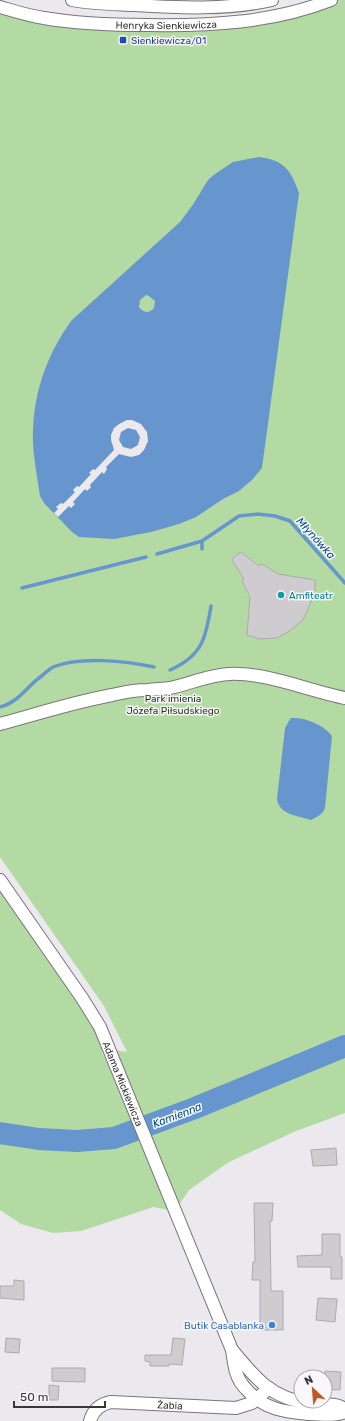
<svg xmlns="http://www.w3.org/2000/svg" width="345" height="1421" font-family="Rubik,sans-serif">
	<rect width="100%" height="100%" fill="#ebe9ed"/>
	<polygon fill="#b3daa3" points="331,0 345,0 345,1113 296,1131 229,1162 189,1190 175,1211 153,1207 81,1231 53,1233 21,1224 0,1210 0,880 106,1038 102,1052 164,1184 110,1049 127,1052 104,1006 0,857 0,7 43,18 195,26"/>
	<g fill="#6696cd" fill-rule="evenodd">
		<path d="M259 157C284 160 291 170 299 193L262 468 252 480 239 491 223 499 196 517 179 524 151 532 114 539 79 537 72 532 44 503 40 496C37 475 32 452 33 431 34 391 48 352 72 320L180 222 192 206 208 180 215 174 233 162ZM146 295 149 296 155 301 154 308C149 314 144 313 139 307L140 300Z"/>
		<path d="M291 718C305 717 324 725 332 736L325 808C323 814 317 817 311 820 299 816 279 815 277 799L285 728 289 721Z"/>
	</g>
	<path fill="#ebe9ed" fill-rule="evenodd" d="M127 420H132L141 424 147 432 148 441 144 450 139 455 131 457 119 454 106 467 107 469 104 474 102 472 90 485 91 487 87 491 85 489 73 502 75 504 71 508 69 506 58 517 54 513 58 509 56 507 61 503 63 504 75 492 73 490 77 486 79 487 91 474 89 473 93 469 95 470 114 450 111 440V435L114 428 119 424ZM128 428 136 430 140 437 138 445 131 449 123 447 119 440 121 432Z"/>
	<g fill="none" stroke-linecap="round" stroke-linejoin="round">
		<g stroke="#6696cd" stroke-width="3.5">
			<polyline points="202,549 202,541"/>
			<polyline points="157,554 202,541 239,516 258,514 275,516 290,521 345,583"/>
			<polyline points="22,588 146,557"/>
			<path d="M170 670C202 656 206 638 211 606"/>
			<path d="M0 707C17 703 26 688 39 678 43 675 48 670 53 667 80 656 126 661 154 667"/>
		</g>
		<polyline stroke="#6696cd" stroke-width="22" points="0,1133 39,1139 77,1141 114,1138 195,1108 345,1046"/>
	</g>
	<g fill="#cfccd0" stroke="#acaaad">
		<polygon points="241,552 259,566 262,564 278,574 315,580 315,592 303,620 288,632 277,638 259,639 247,635 250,597 242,581 244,579 232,560 234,557"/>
		<polygon points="336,1148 337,1165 313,1166 311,1150"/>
		<polygon points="254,1203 273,1203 272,1221 270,1221 271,1291 283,1291 283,1330 260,1330 260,1280 252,1280 253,1262 255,1262"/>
		<polygon points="322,1234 340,1234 340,1257 342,1257 342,1279 331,1279 331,1267 298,1267 297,1256 322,1255"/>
		<polygon points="14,1280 24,1281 24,1300 0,1298 0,1286 14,1286"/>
		<polygon points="318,1298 337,1299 335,1322 316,1320"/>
		<polygon points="6,1338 20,1339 19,1353 5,1352"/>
		<polygon points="173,1338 185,1339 182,1365 169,1364 169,1366 150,1366 150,1362 145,1361 145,1355 171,1355"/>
		<polygon points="52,1368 85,1368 85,1382 52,1381"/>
		<polygon points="325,1371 341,1372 340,1390 325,1389"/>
		<polygon points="49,1385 59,1386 58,1400 49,1400"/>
	</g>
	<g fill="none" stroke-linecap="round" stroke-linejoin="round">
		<defs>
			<g id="minor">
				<path d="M72 0C92 4 113 4 134 5 180 8 227 10 272 0"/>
				<path id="s1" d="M0 7C14 11 29 16 44 18 78 24 113 25 148 25 210 26 272 23 331 0"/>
				<path d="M0 724C37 714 74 702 112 695 124 692 136 690 148 690 155 689 163 689 170 688 189 684 209 675 229 674 266 672 309 691 345 698"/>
				<path id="s2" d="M0 880 82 998 100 1027 232 1350C233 1357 234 1365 236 1372 238 1379 242 1385 247 1390 263 1409 285 1412 308 1414 321 1414 334 1417 345 1412"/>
				<path d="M233 1351C255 1378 272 1399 309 1403 322 1405 334 1402 345 1409"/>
				<path id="s3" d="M90 1421C93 1410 100 1404 111 1402L236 1408 252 1403 269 1388"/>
			</g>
		</defs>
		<use href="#minor" stroke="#787679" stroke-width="14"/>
		<use href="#minor" stroke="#fff" stroke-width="12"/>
	</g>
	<rect fill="#1a4fb4" stroke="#f9f7fa" stroke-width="1.5" x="119" y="36" width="8" height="8" rx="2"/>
	<circle fill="#0f9aa8" stroke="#f9f7fa" stroke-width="1.5" cx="281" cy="595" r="4"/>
	<circle fill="#3f7fe0" stroke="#f9f7fa" stroke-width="1.5" cx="272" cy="1325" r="4"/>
	<g text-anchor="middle" stroke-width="3" stroke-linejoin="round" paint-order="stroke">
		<g font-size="10" fill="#373638" stroke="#f9f7fa">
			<text dy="4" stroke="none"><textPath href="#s1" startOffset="168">Henryka Sienkiewicza</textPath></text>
			<text dy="4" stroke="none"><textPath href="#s2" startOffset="239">Adama Mickiewicza</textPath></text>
			<text dy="4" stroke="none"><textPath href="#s3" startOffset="89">Żabia</textPath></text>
		</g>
		<g font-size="10" fill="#164399" stroke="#f9f7fa" text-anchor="start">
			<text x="131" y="44">Sienkiewicza/01</text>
		</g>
		<g font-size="10" fill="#0d838f" stroke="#f9f7fa" text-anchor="start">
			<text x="289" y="599">Amfiteatr</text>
		</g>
		<g font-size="10" fill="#1d3a0f" stroke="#f9f7fa">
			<text x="173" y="702">Park imienia<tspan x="173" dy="12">Józefa Piłsudskiego</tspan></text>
		</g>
		<g font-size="10" fill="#366cbe" stroke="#f9f7fa" text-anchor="end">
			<text x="264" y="1329">Butik Casablanka</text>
		</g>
		<g font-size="11" font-style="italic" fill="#004c8f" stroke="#f9f7fa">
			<text transform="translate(316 538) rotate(48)" y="4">Młynówka</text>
			<text transform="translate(177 1115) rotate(-21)" y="4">Kamienna</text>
		</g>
	</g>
	<g transform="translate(313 1389) rotate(334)"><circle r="19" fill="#f9f7fa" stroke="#abaaac"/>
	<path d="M0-3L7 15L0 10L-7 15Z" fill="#be5a26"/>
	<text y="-6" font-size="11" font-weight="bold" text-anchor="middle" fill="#373638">N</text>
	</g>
	<path d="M14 1401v6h91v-6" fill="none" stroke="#373638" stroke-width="2"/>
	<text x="20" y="1401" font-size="12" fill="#373638" stroke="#f9f7fa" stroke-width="3" paint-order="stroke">50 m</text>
</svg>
